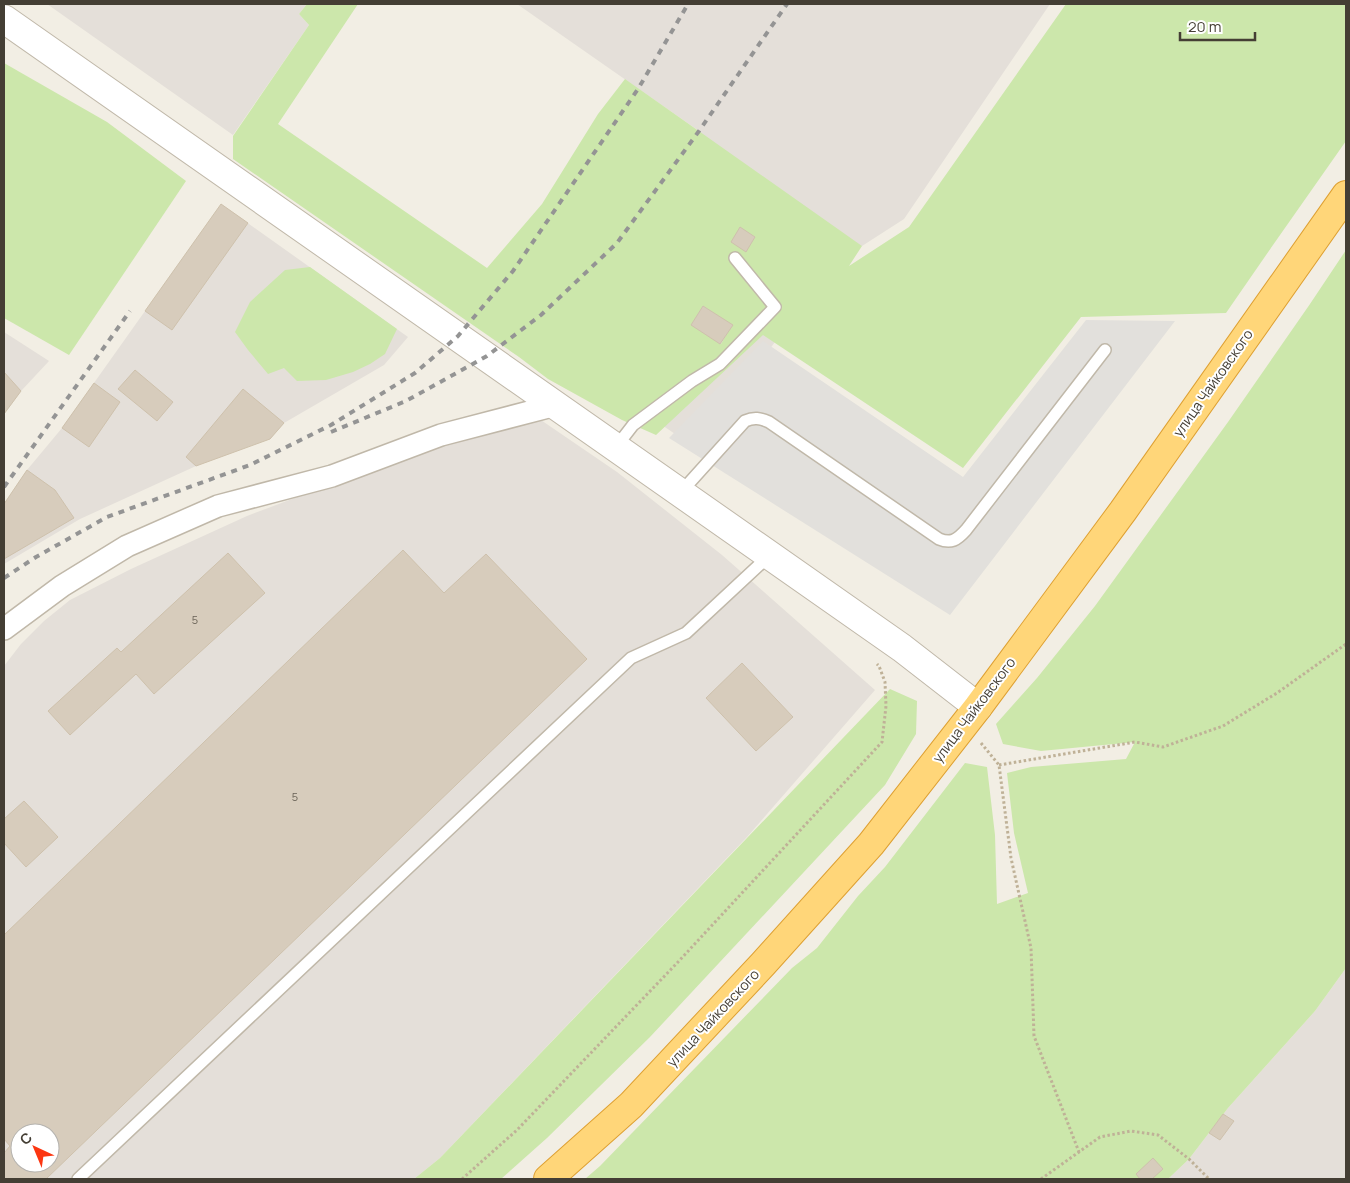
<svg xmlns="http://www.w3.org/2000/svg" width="1350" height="1183" font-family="Manrope,sans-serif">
	<rect width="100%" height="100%" fill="#f2eee4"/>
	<g fill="#e4dfd9" fill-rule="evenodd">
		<polygon points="47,4 307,4 299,14 309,25 233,135"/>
		<polygon points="517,4 1050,4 904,219 862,246 842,250 697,449 532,336 699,131"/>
		<polygon points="221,204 408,337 384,365 284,423 270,439 196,466 80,519 4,564 4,504 27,470 62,428"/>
		<polygon points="4,332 49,361 21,391 4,414"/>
		<path d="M535 416 617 472 722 555 875 690 747 837 440 1158 414 1179H4V666L21 644 44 621 70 600 131 569 247 516 435 445ZM20 1133H50V1163H20Z"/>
		<polygon points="1346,968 1346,1179 1168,1179 1189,1159 1228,1108 1315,1011"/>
	</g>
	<g fill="#cce7ab" fill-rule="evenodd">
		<path d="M307 4H358L278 124 487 268 542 204 598 114 625 79 862 246 849 266 909 227 1066 4H1346V141L1273 245 1226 313 1081 317 963 468 763 335 656 435 622 420 548 379 519 357 233 159V136L309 25 299 14ZM740 228 755 237 746 251 732 242ZM703 306 732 325 721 344 691 325Z"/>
		<polygon points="4,63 107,122 186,181 69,355 4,318"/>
		<polygon points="1346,250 1346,968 1315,1011 1228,1108 1189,1159 1168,1179 585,1179 600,1166 792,968 817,948 858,896 885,867 965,763 987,767 995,835 997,904 1028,893 1014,833 1007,773 1031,767 1126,759 1135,742 1041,751 1003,744 996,724 1037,678 1095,606 1228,422 1310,304"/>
		<polygon points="310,267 397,329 385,354 370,364 353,372 326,380 297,381 284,368 268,374 248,350 235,332 250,302 285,270"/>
		<polygon points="890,689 917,701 916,734 885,785 650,1037 547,1138 501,1179 414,1179 440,1158"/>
	</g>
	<polygon fill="#e2e0dc" points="1086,320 1175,321 950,615 669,438 763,341 963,477"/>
	<g fill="#d7ccbc" stroke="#cec1ac" fill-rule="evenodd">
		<polygon points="221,204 248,223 172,330 145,311"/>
		<polygon points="740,227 755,237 746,252 731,242"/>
		<polygon points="703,306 733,325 720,344 691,325"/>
		<polygon points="135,370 173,402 157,421 118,389"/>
		<polygon points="4,372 21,391 4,414"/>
		<polygon points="94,383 120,402 89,447 62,428"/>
		<polygon points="243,389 284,423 270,439 196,466 186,457"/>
		<polygon points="27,470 55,490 74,518 4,559 4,504"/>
		<path d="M403 550 444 593 486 554 587 659 46 1179H5L4 1178V1153L10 1146 4 1139V935ZM20 1133H50V1163H20Z"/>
		<polygon points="228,553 265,593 154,694 136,674 70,735 48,711 117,648 121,652"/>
		<polygon points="742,663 793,717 756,751 706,698"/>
		<polygon points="24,801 58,837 26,867 4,843 4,819"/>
		<polygon points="1223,1114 1234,1121 1220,1140 1209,1133"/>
		<polygon points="1153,1158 1163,1169 1152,1179 1140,1179 1136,1174"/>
	</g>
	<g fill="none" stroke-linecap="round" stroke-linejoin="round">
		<defs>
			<g id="service">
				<polyline points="616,447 633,425 692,381 720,364 775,307 735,258"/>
				<path d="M681 492 745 421C754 417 760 418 769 422L939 539C951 544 957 540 966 530L1105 350"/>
				<polyline points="78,1179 631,658 686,633 770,555"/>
			</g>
			<polyline id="minor" points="4,629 62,586 127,546 218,506 332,476 441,435 556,405"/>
			<polyline id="tertiary" points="4,19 902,648 978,707"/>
			<polyline id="trunk" points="548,1179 631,1105 763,964 871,844 978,707 1123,511 1346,195"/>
		</defs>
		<use href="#service" stroke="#c0b8a9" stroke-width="14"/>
		<use href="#minor" stroke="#c0b8a9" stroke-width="24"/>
		<use href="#tertiary" stroke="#c0b8a9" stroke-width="30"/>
		<use href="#trunk" stroke="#dea032" stroke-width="30"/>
		<g stroke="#bfb197" stroke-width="3" stroke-dasharray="2.5 2.5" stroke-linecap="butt">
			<polyline points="981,743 999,765 1011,858 1031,948 1034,1036 1079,1152"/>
			<polyline points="999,765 1135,742 1163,747 1223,726 1277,693 1346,644"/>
			<polyline points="462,1179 517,1130 678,962 882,742 886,706 885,682 879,666 877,664"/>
			<polyline points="1041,1179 1100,1137 1131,1131 1158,1135 1189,1159 1209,1179"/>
		</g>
		<use href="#service" stroke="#fff" stroke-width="11"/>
		<use href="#minor" stroke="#fff" stroke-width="21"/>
		<use href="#tertiary" stroke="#fff" stroke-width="28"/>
		<use href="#trunk" stroke="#ffd679" stroke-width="28"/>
		<g stroke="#949494" stroke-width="4" stroke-dasharray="6 6" stroke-linecap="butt">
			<polyline points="331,432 406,401 487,356 541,315 617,243 699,131 787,4"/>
			<polyline points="4,487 130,311"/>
			<polyline points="4,578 36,557 107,517 250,465 331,425 415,373 458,336 513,271 638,89 688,4"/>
		</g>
	</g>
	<g text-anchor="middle" stroke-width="4" stroke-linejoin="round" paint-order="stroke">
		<g font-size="11" fill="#696256">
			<text x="195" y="624">5</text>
			<text x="295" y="801">5</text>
		</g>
		<g font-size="14" fill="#443e34" stroke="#fff">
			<text transform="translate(1213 383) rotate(-55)" y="5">улица Чайковского</text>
			<text transform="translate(974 710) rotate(-53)" y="5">улица Чайковского</text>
			<text transform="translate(713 1018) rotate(-47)" y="5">улица Чайковского</text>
		</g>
	</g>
	<rect width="1350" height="1183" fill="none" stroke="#443e34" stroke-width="10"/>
	<g transform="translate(35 1148) rotate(316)"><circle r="24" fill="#ffffff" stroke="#b4b2ae"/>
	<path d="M0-4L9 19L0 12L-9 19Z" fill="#fc3611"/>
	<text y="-8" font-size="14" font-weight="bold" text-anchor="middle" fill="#443e34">С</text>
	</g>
	<path d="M1180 32v8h75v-8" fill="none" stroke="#443e34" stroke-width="2.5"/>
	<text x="1188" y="32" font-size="15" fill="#443e34" stroke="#ffffff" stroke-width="4" paint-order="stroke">20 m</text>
</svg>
